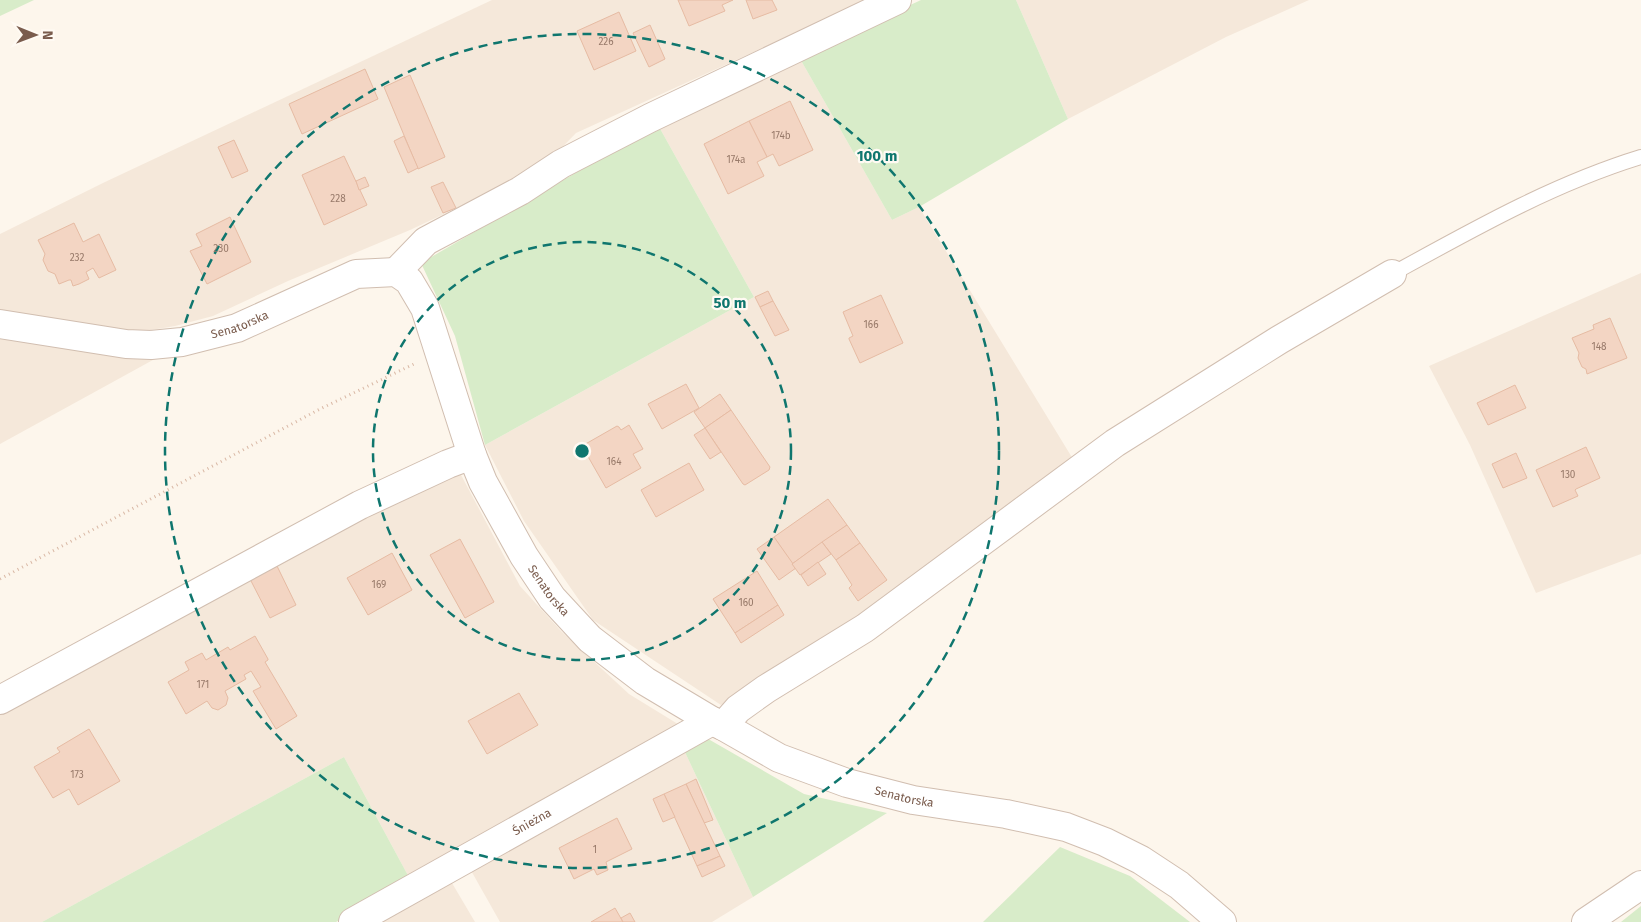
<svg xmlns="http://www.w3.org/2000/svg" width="1641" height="922" font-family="'Fira Sans',sans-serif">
	<rect width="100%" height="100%" fill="#fdf6ec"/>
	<g fill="#f5e8da">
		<polygon points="492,0 868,0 576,133 542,168 410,230 288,281 213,316 175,326 133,333 78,325 0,311 0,234 105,182"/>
		<polygon points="1016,0 1309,0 1226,37 1068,119"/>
		<polygon points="799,57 892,220 919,207 1076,464 895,593 721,705 593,620 524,521 485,445 754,297 658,125"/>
		<polygon points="1641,273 1641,554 1536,593 1470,445 1429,366"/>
		<polygon points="0,339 86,350 162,355 0,444"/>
		<polygon points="450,471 460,473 520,586 561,631 629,694 686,729 411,881 344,757 42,922 0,922 0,709"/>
		<polygon points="683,748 753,897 712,922 500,922 469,867"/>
		<polygon points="449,878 475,922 371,922"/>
	</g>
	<g fill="#d8ecc9">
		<polygon points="0,0 34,0 0,16"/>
		<polygon points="921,0 1016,0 1068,119 919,207 892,220 799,57"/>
		<polygon points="658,125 754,297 485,445 455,336 421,263"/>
		<polygon points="703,736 804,794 887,813 753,897 683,748"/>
		<polygon points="344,757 411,881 336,922 42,922"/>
		<polygon points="1060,847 1130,876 1190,922 983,922"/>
		<polygon points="1641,906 1641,922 1621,922"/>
	</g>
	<g fill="#f3d5c3" stroke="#e6bba3">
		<polygon points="678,0 733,0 722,5 725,11 689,26"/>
		<polygon points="746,0 772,0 777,10 753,19"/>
		<polygon points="619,12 636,51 594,70 577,31"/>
		<polygon points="650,25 665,59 649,67 633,33"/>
		<polygon points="365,69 378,99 302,134 289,104"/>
		<polygon points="410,75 445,157 418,169 384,87"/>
		<polygon points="790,101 813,150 779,166 773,154 767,157 749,121"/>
		<polygon points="749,121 767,157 757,162 764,176 728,194 704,144"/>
		<polygon points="404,136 418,168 408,173 394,141"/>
		<polygon points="234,140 248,171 232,178 218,147"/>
		<polygon points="344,156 367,205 324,225 302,175"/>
		<polygon points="365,177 369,186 359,190 356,181"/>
		<polygon points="443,182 456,208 443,213 431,187"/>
		<polygon points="230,217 251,262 207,284 190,251 202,246 196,234"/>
		<polygon points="74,223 83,242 99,234 116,270 99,278 93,268 86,272 89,279 79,284 73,286 71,280 69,280 59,284 55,274 48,271 43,260 45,254 38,240"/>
		<polygon points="768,291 773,301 760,307 755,297"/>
		<polygon points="881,295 903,343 860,363 849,339 849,338 853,336 843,312"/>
		<polygon points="773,301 789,330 775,336 760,307"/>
		<polygon points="1610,318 1627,358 1587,374 1586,369 1582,367 1578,358 1579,353 1572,338 1594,329 1593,325"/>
		<polygon points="686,384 699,408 662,429 648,404"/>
		<polygon points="1515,385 1526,408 1488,425 1477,403"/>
		<polygon points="720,394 731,410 705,428 694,412"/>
		<polygon points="731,410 770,467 769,470 745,485 743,484 705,428"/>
		<polygon points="629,425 643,449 633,454 641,468 606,488 582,446 617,426 619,427 621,430"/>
		<polygon points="705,428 721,452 710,459 694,435"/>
		<polygon points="1586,447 1600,478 1576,489 1575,490 1578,496 1553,507 1536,470"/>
		<polygon points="1516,453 1527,478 1503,488 1492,464"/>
		<polygon points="689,463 704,490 656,517 641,490"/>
		<polygon points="828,499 847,525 792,564 774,537"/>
		<polygon points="847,525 860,543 836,560 822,542"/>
		<polygon points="774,537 796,568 779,580 757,549"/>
		<polygon points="460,539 494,602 465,618 430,555"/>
		<polygon points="822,542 831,554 800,575 792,564"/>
		<polygon points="860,543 887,580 858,601 849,588 852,585 836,560"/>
		<polygon points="392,553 412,590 368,615 347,578"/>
		<polygon points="818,562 826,574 808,586 801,575"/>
		<polygon points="277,566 296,605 270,618 250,579"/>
		<polygon points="757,571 778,605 735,633 713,599"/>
		<polygon points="778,605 784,615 741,643 735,633"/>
		<polygon points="255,636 268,659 268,660 265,662 297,716 276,729 253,691 261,687 251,671 244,675 246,679 225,691 228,698 226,705 218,710 212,708 207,701 186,714 168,682 189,670 185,662 202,653 206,660 228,647 230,650"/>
		<polygon points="519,693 538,725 487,754 468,721"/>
		<polygon points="89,729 120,781 78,805 69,789 53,798 34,767 60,752 57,748"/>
		<polygon points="696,779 713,820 704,823 686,784"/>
		<polygon points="686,784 720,856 697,866 664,794"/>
		<polygon points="664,794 675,817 663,822 653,799"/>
		<polygon points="617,818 632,849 606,862 608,870 597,875 594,869 574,879 559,848"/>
		<polygon points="720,856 725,866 702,877 697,866"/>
		<polygon points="615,908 623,922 591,922"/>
		<polygon points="630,913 635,922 623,922 621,918"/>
	</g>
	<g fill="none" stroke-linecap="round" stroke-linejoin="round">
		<defs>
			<path id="service" d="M1392 274C1472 230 1553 184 1641 157"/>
			<g id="minor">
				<polyline points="396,272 426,241 520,191 561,164 650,118 897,0"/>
				<path id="s1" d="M0 324 126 344 151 345 182 342 237 328 356 274 396 272 409 281 425 308 472 455 483 482 524 556 552 598 590 639 645 681 712 721 723 726 779 758 847 783 913 800 1006 814 1066 827 1105 842 1141 860 1179 885 1222 922"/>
				<polyline points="0,700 360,505 448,464 472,455"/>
				<polyline points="723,726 738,709 766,689 865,628 1115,443 1279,340 1392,274"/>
				<path id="s2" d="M353 922 712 721"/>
				<polyline points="1586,922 1641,885"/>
			</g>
		</defs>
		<use href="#service" stroke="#d1beb0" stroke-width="16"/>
		<use href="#minor" stroke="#d1beb0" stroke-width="30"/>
		<polyline stroke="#d9b8a5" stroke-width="3" stroke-dasharray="1 4" stroke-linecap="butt" points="0,579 320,409 414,364"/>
		<use href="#service" stroke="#fff" stroke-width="14"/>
		<use href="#minor" stroke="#fff" stroke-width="28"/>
	</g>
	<g fill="none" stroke="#0f766e" stroke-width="2.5" stroke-dasharray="9 6">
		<circle cx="582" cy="451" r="209"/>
		<circle cx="582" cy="451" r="417"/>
	</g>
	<g text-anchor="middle" stroke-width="4.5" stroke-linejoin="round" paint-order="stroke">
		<g font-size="10" fill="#987a6a">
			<text x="606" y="45">226</text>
			<text x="781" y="139">174b</text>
			<text x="736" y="163">174a</text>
			<text x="338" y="202">228</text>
			<text x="221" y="252">230</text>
			<text x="77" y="261">232</text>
			<text x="871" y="328">166</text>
			<text x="1599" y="350">148</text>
			<text x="614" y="465">164</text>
			<text x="1568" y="478">130</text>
			<text x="379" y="588">169</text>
			<text x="746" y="606">160</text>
			<text x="203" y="688">171</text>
			<text x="77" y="778">173</text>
			<text x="595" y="853">1</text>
		</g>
		<g font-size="12" fill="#7a5c4d" stroke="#fffaf3">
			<text dy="4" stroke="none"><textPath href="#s1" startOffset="244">Senatorska</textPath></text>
			<text dy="4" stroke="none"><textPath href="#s1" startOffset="769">Senatorska</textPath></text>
			<text dy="4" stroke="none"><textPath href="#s1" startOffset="1188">Senatorska</textPath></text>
			<text dy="4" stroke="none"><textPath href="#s2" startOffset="205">Śnieżna</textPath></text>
		</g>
	</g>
	<circle cx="582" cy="451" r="8" fill="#0f766e" stroke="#fffaf3" stroke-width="2.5"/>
	<g font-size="15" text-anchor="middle" font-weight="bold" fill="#0f766e" stroke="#fffaf3" stroke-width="4.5" stroke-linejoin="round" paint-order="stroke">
		<text x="877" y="161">100 m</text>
		<text x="730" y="308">50 m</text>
	</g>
	<g transform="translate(35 35) rotate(91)" stroke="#fffaf3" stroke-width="4" paint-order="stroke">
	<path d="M0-4L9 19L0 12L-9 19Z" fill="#7a5c4d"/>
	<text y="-8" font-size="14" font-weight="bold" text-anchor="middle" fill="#7a5c4d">N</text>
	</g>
</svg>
